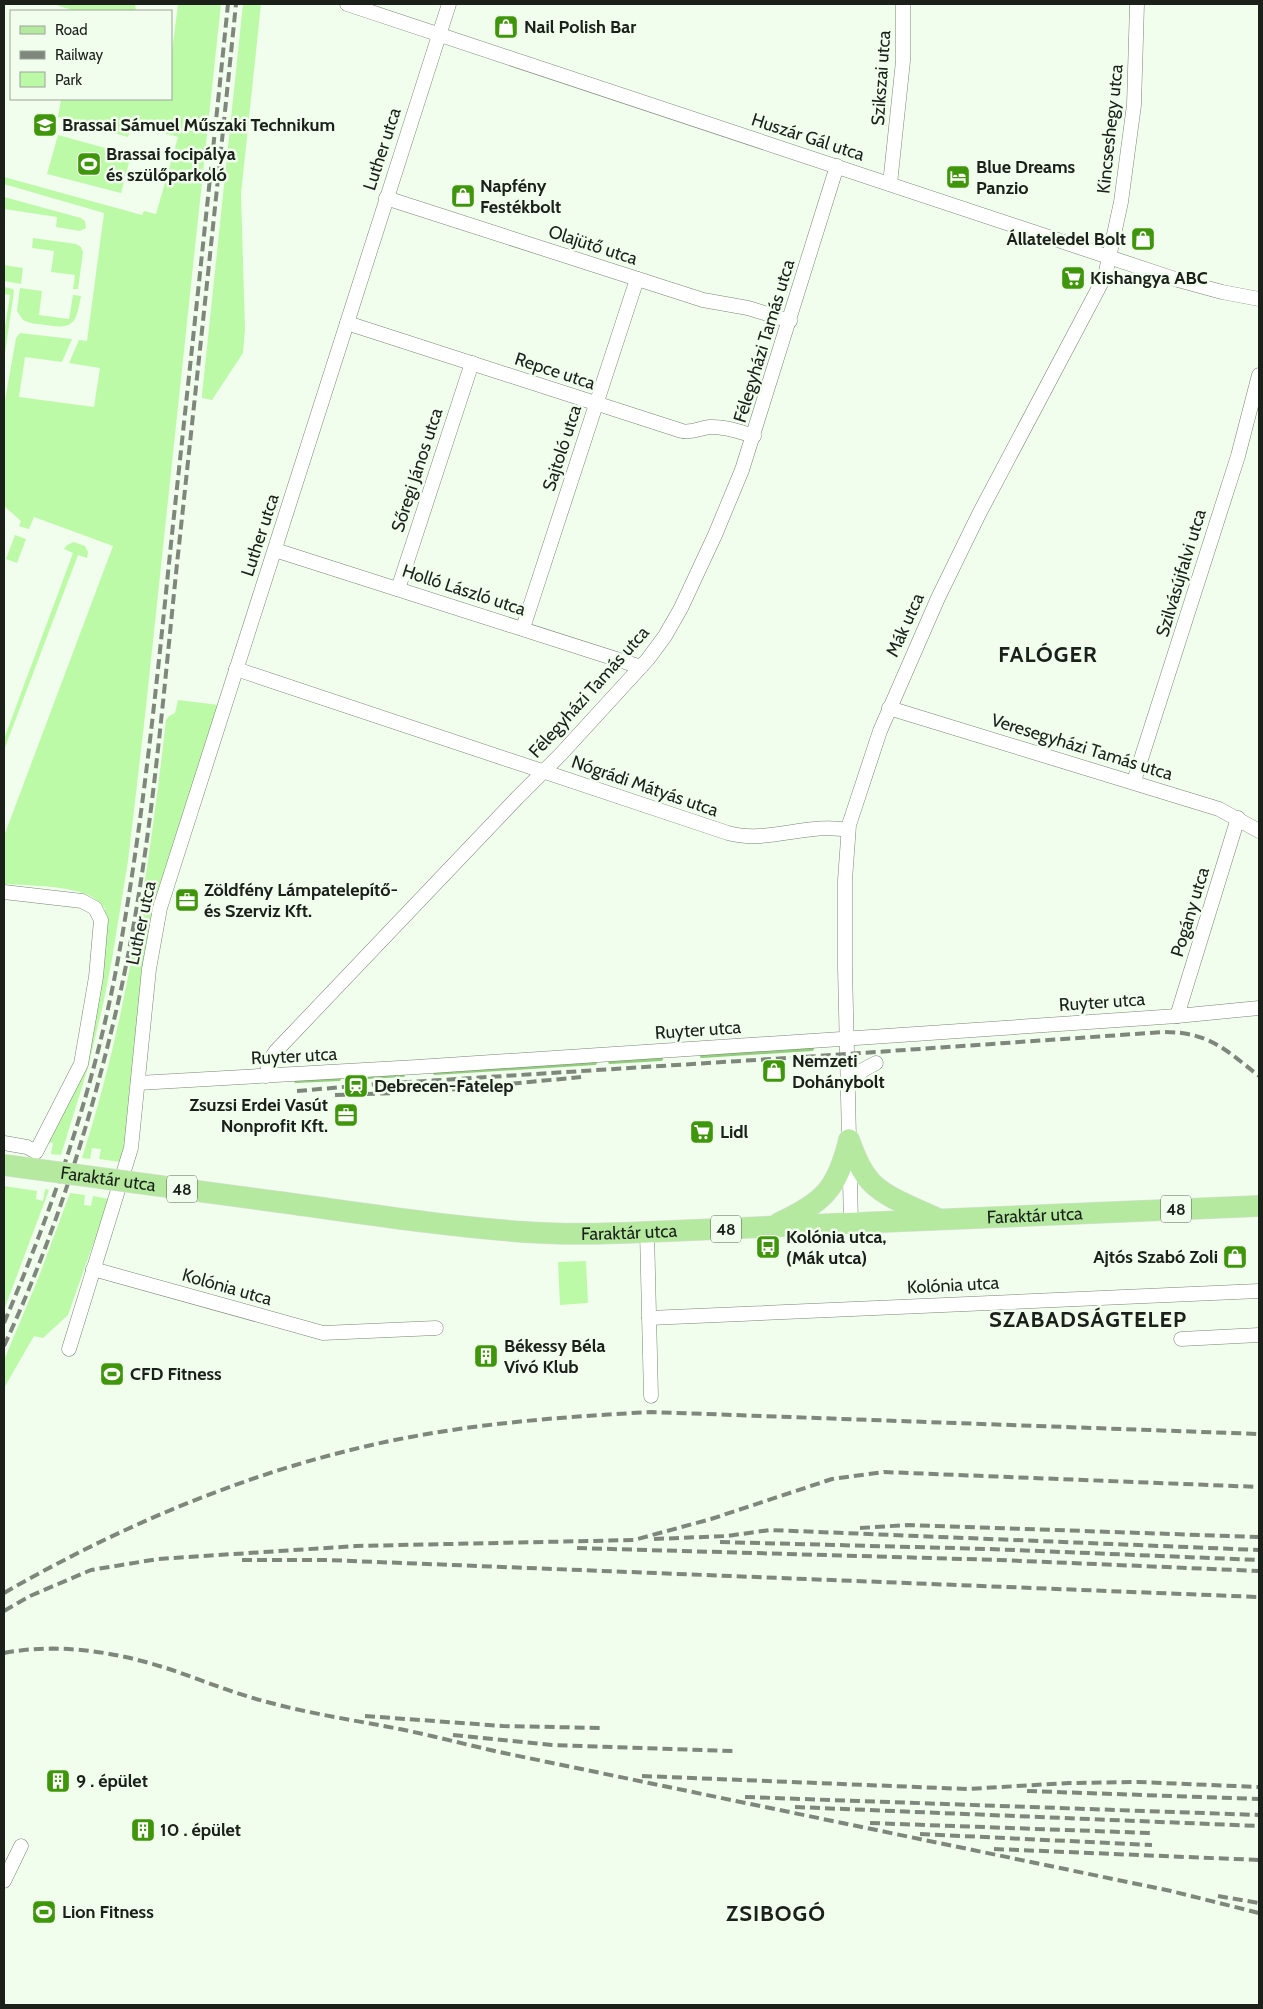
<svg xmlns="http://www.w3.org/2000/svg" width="1263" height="2009" font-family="Cabin,sans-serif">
	<rect width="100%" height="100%" fill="#f1fded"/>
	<g fill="#bdfaa8">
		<polygon points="53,4 135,4 136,11 75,11"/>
		<path d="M178 4H221L145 716 128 861 112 959 104 1000 89 1064 61 1155 51 1154 53 1143 46 1142 85 1065 105 909C92 884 30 886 4 884V836L113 546 34 517 29 529 19 526 21 521 4 506V406L16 338 20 333 72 339 62 362 25 357 19 397 94 407 100 368 69 363 79 340 87 341 104 213 4 184V177L142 215 144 211 156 214 178 137 132 124 128 137 58 117 61 99H171V59Z"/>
		<polygon points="243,4 261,4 241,194 245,329 243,353 212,400 202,398 202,395"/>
		<polygon points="58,135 131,155 121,193 47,174"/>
		<polygon points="4,197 81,218 85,221 86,228 80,231 56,227 57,217 4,209"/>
		<polygon points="33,238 76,244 81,247 83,252 78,289 73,289 75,275 51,272 54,251 32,248"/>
		<polygon points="4,265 23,268 21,284 4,281"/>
		<polygon points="4,287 13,289 14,291 4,360 4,333 10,295 4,294"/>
		<path d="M20 288 42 291 39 315 69 319 73 295 81 296C76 322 75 330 46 325 38 324 30 324 23 320L17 311Z"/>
		<polygon points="15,535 26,539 17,563 6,559"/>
		<polygon points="74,542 85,546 88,552 87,558 78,555 4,750 4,739 73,553 64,549 67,545"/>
		<path d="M178 700 219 705 180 827 127 1140 121 1162 99 1159 101 1149 92 1148 90 1159 82 1158C128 1015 149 869 166 720L169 716 175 713Z"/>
		<polygon points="4,1186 37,1191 36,1199 43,1201 45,1189 49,1190 4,1310"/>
		<polygon points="70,1193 85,1195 84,1205 91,1206 93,1196 109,1199 68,1315 43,1338 34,1336 4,1388 4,1360 38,1279"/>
		<polygon points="586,1261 588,1303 560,1305 558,1262"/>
	</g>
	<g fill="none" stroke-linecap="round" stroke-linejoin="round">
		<g stroke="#92cd7c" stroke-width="4">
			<polyline points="702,1056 812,1049"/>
			<polyline points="610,1062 661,1059"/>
			<polyline points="435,1073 595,1063"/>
			<polyline points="350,1078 403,1075"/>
			<polyline points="296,1081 339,1079"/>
		</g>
		<defs>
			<g id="street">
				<polyline points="347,4 1178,280 1222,292 1259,299"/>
				<polyline points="890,184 903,61 903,4"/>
				<polyline points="386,198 703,300 748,308 790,321"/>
				<path d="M347 323 682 431C692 433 700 428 710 427 725 426 740 432 754 436"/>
				<polyline points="275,550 641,667"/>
				<polyline points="398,589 472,363"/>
				<polyline points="523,628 637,279"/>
				<path d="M236 669 728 833C768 844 808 822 848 830"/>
				<polyline points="889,708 1219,809 1259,831"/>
				<polyline points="1134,781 1238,456 1259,375"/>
				<polyline points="4,892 82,901 95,908 101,920 96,977 81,1064 36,1152 27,1147 4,1143"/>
				<polyline points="1177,1016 1238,818"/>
				<polyline points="266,1076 270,1060 276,1051 517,798 561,754 648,659 665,636 681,608 715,535 742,470 837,166"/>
				<polyline points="138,1083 417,1067 871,1037 1177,1016 1259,1008"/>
				<polyline points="848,1086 863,1070 876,1063"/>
				<polyline points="851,1223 845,968 845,880 849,825 880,731 938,598 979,514 1105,276 1121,202 1134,105 1137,4"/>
				<polyline points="647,1232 651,1396"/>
				<polyline points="93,1269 323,1333 436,1328"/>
				<polyline points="649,1318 1259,1291"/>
				<polyline points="1181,1339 1259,1335"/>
				<polyline points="69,1349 131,1148 149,969 160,908 449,4"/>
				<polyline points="4,1881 21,1846"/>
			</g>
			<g id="primary">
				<path d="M849 1140C855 1155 860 1170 871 1182 886 1198 917 1209 936 1218"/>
				<path id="s1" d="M279 1202C360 1213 442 1226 525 1232 565 1235 606 1234 647 1232L1259 1206"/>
				<path d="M779 1223C824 1202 837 1189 849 1140"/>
			</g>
		</defs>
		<use href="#street" stroke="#7a8576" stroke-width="15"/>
		<use href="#primary" stroke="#dfe0df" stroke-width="22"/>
		<use href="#street" stroke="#fff" stroke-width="14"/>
		<use href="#primary" stroke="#b5e9a0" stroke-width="21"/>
		<g stroke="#7f877d" stroke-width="4" stroke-dasharray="10 5" stroke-linecap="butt">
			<path d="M297 1091 378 1084 818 1056 1164 1032C1209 1032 1226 1050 1259 1076"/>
			<polyline points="437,1091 581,1077"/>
			<polyline points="335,1095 395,1093"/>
			<path d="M4 1323C52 1210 93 1091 116 970 143 826 157 680 172 534 191 358 210 181 228 4"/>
			<path d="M4 1346C56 1234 93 1114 120 994 151 853 162 707 177 564 197 378 217 191 236 4"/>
			<polyline points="860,1528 908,1525 1259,1537"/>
			<polyline points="654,1539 727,1536 770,1530 1259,1550"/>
			<polyline points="720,1542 989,1549 1259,1560"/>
			<polyline points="577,1548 1000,1560 1259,1571"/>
			<polyline points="242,1560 327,1560 1259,1597"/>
			<path d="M4 1593C136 1517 281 1458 433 1433 505 1421 578 1416 651 1412L1259 1434"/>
			<polyline points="4,1611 30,1596 91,1570 158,1559 356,1546 634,1540 711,1519 832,1479 884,1472 1259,1487"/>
			<path d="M4 1653C62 1642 123 1653 178 1672 209 1683 239 1695 271 1703 312 1714 353 1720 394 1728 431 1735 467 1745 504 1753L1171 1891 1259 1913"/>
			<polyline points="365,1716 503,1726 600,1728"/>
			<polyline points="453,1735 552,1745 733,1751"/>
			<polyline points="642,1776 967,1789 1069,1783 1138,1782 1259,1787"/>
			<polyline points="1027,1791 1259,1799"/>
			<polyline points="745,1797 1259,1815"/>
			<polyline points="795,1807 1259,1826"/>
			<polyline points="870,1823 1150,1833"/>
			<polyline points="920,1834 1152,1845"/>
			<polyline points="994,1849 1259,1860"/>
			<polyline points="1218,1896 1259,1903"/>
		</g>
		<defs>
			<g id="primary-bridge">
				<path id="s2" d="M4 1165 279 1202"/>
			</g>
		</defs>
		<use href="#primary-bridge" stroke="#dfe0df" stroke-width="22" stroke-linecap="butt"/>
		<use href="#primary-bridge" stroke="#b5e9a0" stroke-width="21"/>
	</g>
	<defs>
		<symbol id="shop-square" viewBox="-11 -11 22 22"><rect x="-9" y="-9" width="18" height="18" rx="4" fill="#40960a" stroke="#f1fded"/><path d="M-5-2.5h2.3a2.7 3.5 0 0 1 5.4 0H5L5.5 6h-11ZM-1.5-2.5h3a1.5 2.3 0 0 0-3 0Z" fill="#fff"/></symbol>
		<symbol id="school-square" viewBox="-11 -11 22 22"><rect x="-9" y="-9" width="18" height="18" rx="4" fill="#40960a" stroke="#f1fded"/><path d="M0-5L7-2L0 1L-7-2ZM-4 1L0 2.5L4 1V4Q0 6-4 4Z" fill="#fff"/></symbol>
		<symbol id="stadium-square" viewBox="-11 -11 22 22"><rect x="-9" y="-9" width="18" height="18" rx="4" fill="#40960a" stroke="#f1fded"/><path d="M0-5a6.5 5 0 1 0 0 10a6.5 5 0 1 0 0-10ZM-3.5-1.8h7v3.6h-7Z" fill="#fff"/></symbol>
		<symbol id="hotel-square" viewBox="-11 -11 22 22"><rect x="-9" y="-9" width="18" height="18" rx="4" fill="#40960a" stroke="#f1fded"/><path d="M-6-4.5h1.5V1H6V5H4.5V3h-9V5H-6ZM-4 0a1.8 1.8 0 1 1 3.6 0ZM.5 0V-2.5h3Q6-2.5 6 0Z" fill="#fff"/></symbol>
		<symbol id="supermarket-square" viewBox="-11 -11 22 22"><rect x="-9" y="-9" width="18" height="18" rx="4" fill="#40960a" stroke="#f1fded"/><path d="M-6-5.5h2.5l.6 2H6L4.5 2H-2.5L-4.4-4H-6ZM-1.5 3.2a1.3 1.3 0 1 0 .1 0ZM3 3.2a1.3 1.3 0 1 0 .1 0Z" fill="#fff"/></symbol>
		<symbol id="office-square" viewBox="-11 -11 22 22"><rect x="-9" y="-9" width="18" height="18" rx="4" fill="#40960a" stroke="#f1fded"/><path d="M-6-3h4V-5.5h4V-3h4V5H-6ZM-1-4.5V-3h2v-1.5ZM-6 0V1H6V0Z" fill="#fff"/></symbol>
		<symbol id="station-square" viewBox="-11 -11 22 22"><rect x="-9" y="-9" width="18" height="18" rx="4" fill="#40960a" stroke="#f1fded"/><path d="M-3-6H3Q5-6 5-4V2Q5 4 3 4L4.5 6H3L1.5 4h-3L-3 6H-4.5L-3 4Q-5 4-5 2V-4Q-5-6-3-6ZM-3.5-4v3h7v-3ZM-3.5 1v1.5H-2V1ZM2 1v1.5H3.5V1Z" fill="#fff"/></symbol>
		<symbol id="bus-square" viewBox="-11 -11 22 22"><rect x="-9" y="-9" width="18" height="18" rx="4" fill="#40960a" stroke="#f1fded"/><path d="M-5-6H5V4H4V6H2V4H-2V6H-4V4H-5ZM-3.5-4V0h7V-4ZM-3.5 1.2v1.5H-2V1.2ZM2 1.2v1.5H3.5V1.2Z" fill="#fff"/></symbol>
		<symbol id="building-square" viewBox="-11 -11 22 22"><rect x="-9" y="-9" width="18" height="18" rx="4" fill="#40960a" stroke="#f1fded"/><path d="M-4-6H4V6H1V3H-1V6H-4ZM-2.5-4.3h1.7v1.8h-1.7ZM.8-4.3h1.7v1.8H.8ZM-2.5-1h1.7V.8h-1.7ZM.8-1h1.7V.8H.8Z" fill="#fff"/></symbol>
	</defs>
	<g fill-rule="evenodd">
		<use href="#shop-square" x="492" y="13" width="28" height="28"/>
		<use href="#school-square" x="31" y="111" width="28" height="28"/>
		<use href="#stadium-square" x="75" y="150" width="28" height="28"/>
		<use href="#hotel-square" x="944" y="163" width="28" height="28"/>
		<use href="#shop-square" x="449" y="182" width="28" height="28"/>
		<use href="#shop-square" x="1129" y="225" width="28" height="28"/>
		<use href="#supermarket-square" x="1059" y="264" width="28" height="28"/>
		<use href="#office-square" x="173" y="886" width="28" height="28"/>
		<use href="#shop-square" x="760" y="1057" width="28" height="28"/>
		<use href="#station-square" x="342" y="1072" width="28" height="28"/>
		<use href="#office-square" x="332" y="1101" width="28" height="28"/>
		<use href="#supermarket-square" x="688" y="1118" width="28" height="28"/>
		<use href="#bus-square" x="754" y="1233" width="28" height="28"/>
		<use href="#shop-square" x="1221" y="1243" width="28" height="28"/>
		<use href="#building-square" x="472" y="1342" width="28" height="28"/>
		<use href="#stadium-square" x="98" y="1360" width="28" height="28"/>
		<use href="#building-square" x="44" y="1767" width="28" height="28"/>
		<use href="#building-square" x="129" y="1816" width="28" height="28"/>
		<use href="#stadium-square" x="30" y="1898" width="28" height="28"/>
	</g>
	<g text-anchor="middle" stroke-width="5" stroke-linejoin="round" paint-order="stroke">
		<g fill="#f1fded" stroke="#5c625a" stroke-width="1">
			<rect x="167" y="1175.5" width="30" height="27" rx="4"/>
			<rect x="1161" y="1195.5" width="30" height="27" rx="4"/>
			<rect x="711" y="1215.5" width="30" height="27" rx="4"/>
		</g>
		<g font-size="16" font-weight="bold" fill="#1c201b">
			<text x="182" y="1195">48</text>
			<text x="1176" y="1215">48</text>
			<text x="726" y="1235">48</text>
		</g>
		<g font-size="18" font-weight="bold" fill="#1c201b" stroke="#f1fded" text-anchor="start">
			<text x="524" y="33">Nail Polish Bar</text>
			<text x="62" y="131">Brassai Sámuel Műszaki Technikum</text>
			<text x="106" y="160">Brassai focipálya<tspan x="106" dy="21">és szülőparkoló</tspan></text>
			<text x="976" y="173">Blue Dreams<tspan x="976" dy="21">Panzio</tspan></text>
			<text x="480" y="192">Napfény<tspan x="480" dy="21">Festékbolt</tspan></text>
			<text x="1126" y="245" text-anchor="end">Állateledel Bolt</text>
			<text x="1090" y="284">Kishangya ABC</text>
			<text x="204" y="896">Zöldfény Lámpatelepítő-<tspan x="204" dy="21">és Szerviz Kft.</tspan></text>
			<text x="792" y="1067">Nemzeti<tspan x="792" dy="21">Dohánybolt</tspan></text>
			<text x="374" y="1092">Debrecen-Fatelep</text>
			<text x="328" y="1111" text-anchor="end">Zsuzsi Erdei Vasút<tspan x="328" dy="21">Nonprofit Kft.</tspan></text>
			<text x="720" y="1138">Lidl</text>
			<text x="786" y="1243">Kolónia utca,<tspan x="786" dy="21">(Mák utca)</tspan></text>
			<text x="1218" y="1263" text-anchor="end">Ajtós Szabó Zoli</text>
			<text x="504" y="1352">Békessy Béla<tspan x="504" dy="21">Vívó Klub</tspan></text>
			<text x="130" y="1380">CFD Fitness</text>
			<text x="76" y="1787">9 . épület</text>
			<text x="160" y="1836">10 . épület</text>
			<text x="62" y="1918">Lion Fitness</text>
		</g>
		<g font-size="18" fill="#1c201b" stroke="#f1fded">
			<text transform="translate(881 78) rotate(-86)" y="6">Szikszai utca</text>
			<text transform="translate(1110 129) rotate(-84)" y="6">Kincseshegy utca</text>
			<text transform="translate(808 137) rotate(18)" y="6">Huszár Gál utca</text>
			<text transform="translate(382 149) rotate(-72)" y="6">Luther utca</text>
			<text transform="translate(593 245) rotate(18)" y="6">Olajütő utca</text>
			<text transform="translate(764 341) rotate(-73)" y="6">Félegyházi Tamás utca</text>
			<text transform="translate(555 371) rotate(18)" y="6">Repce utca</text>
			<text transform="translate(562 448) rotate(-72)" y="6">Sajtoló utca</text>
			<text transform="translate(417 470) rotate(-72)" y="6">Sőregi János utca</text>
			<text transform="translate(260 535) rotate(-72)" y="6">Luther utca</text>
			<text transform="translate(1181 573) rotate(-73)" y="6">Szilvásújfalvi utca</text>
			<text transform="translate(464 590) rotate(18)" y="6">Holló László utca</text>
			<text transform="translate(905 625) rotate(-66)" y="6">Mák utca</text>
			<text transform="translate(589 692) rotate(-48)" y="6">Félegyházi Tamás utca</text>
			<text transform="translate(1082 747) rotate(17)" y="6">Veresegyházi Tamás utca</text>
			<text transform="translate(645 786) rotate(19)" y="6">Nógrádi Mátyás utca</text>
			<text transform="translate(1190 912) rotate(-73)" y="6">Pogány utca</text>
			<text transform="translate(141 923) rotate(-78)" y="6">Luther utca</text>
			<text transform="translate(1102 1002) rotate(-4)" y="6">Ruyter utca</text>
			<text transform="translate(698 1030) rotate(-4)" y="6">Ruyter utca</text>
			<text transform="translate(294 1056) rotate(-3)" y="6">Ruyter utca</text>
			<text dy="6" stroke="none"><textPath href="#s2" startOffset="105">Faraktár utca</textPath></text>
			<text dy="6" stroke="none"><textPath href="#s1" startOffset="758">Faraktár utca</textPath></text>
			<text dy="6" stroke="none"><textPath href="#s1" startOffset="352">Faraktár utca</textPath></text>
			<text transform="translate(953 1285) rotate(-3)" y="6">Kolónia utca</text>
			<text transform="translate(227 1287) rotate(16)" y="6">Kolónia utca</text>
		</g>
		<g font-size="22" font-weight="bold" letter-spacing="1" fill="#1c201b" stroke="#f1fded">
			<text x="1048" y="662">FALÓGER</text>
			<text x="1088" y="1327">SZABADSÁGTELEP</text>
			<text x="776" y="1921">ZSIBOGÓ</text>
		</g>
	</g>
	<rect width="1263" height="2009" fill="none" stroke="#1c201b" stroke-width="10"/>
	<rect x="10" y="10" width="162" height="90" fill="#f1fded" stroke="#9ca599"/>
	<rect x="20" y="26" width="25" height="8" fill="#b5e9a0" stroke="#9ca599"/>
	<text x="55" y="35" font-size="15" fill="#1c201b">Road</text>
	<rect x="20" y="51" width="25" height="8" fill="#7f877d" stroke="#9ca599"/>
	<text x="55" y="60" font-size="15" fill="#1c201b">Railway</text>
	<rect x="20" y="72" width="25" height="15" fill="#bdfaa8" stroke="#9ca599"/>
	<text x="55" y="85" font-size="15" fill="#1c201b">Park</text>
</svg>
